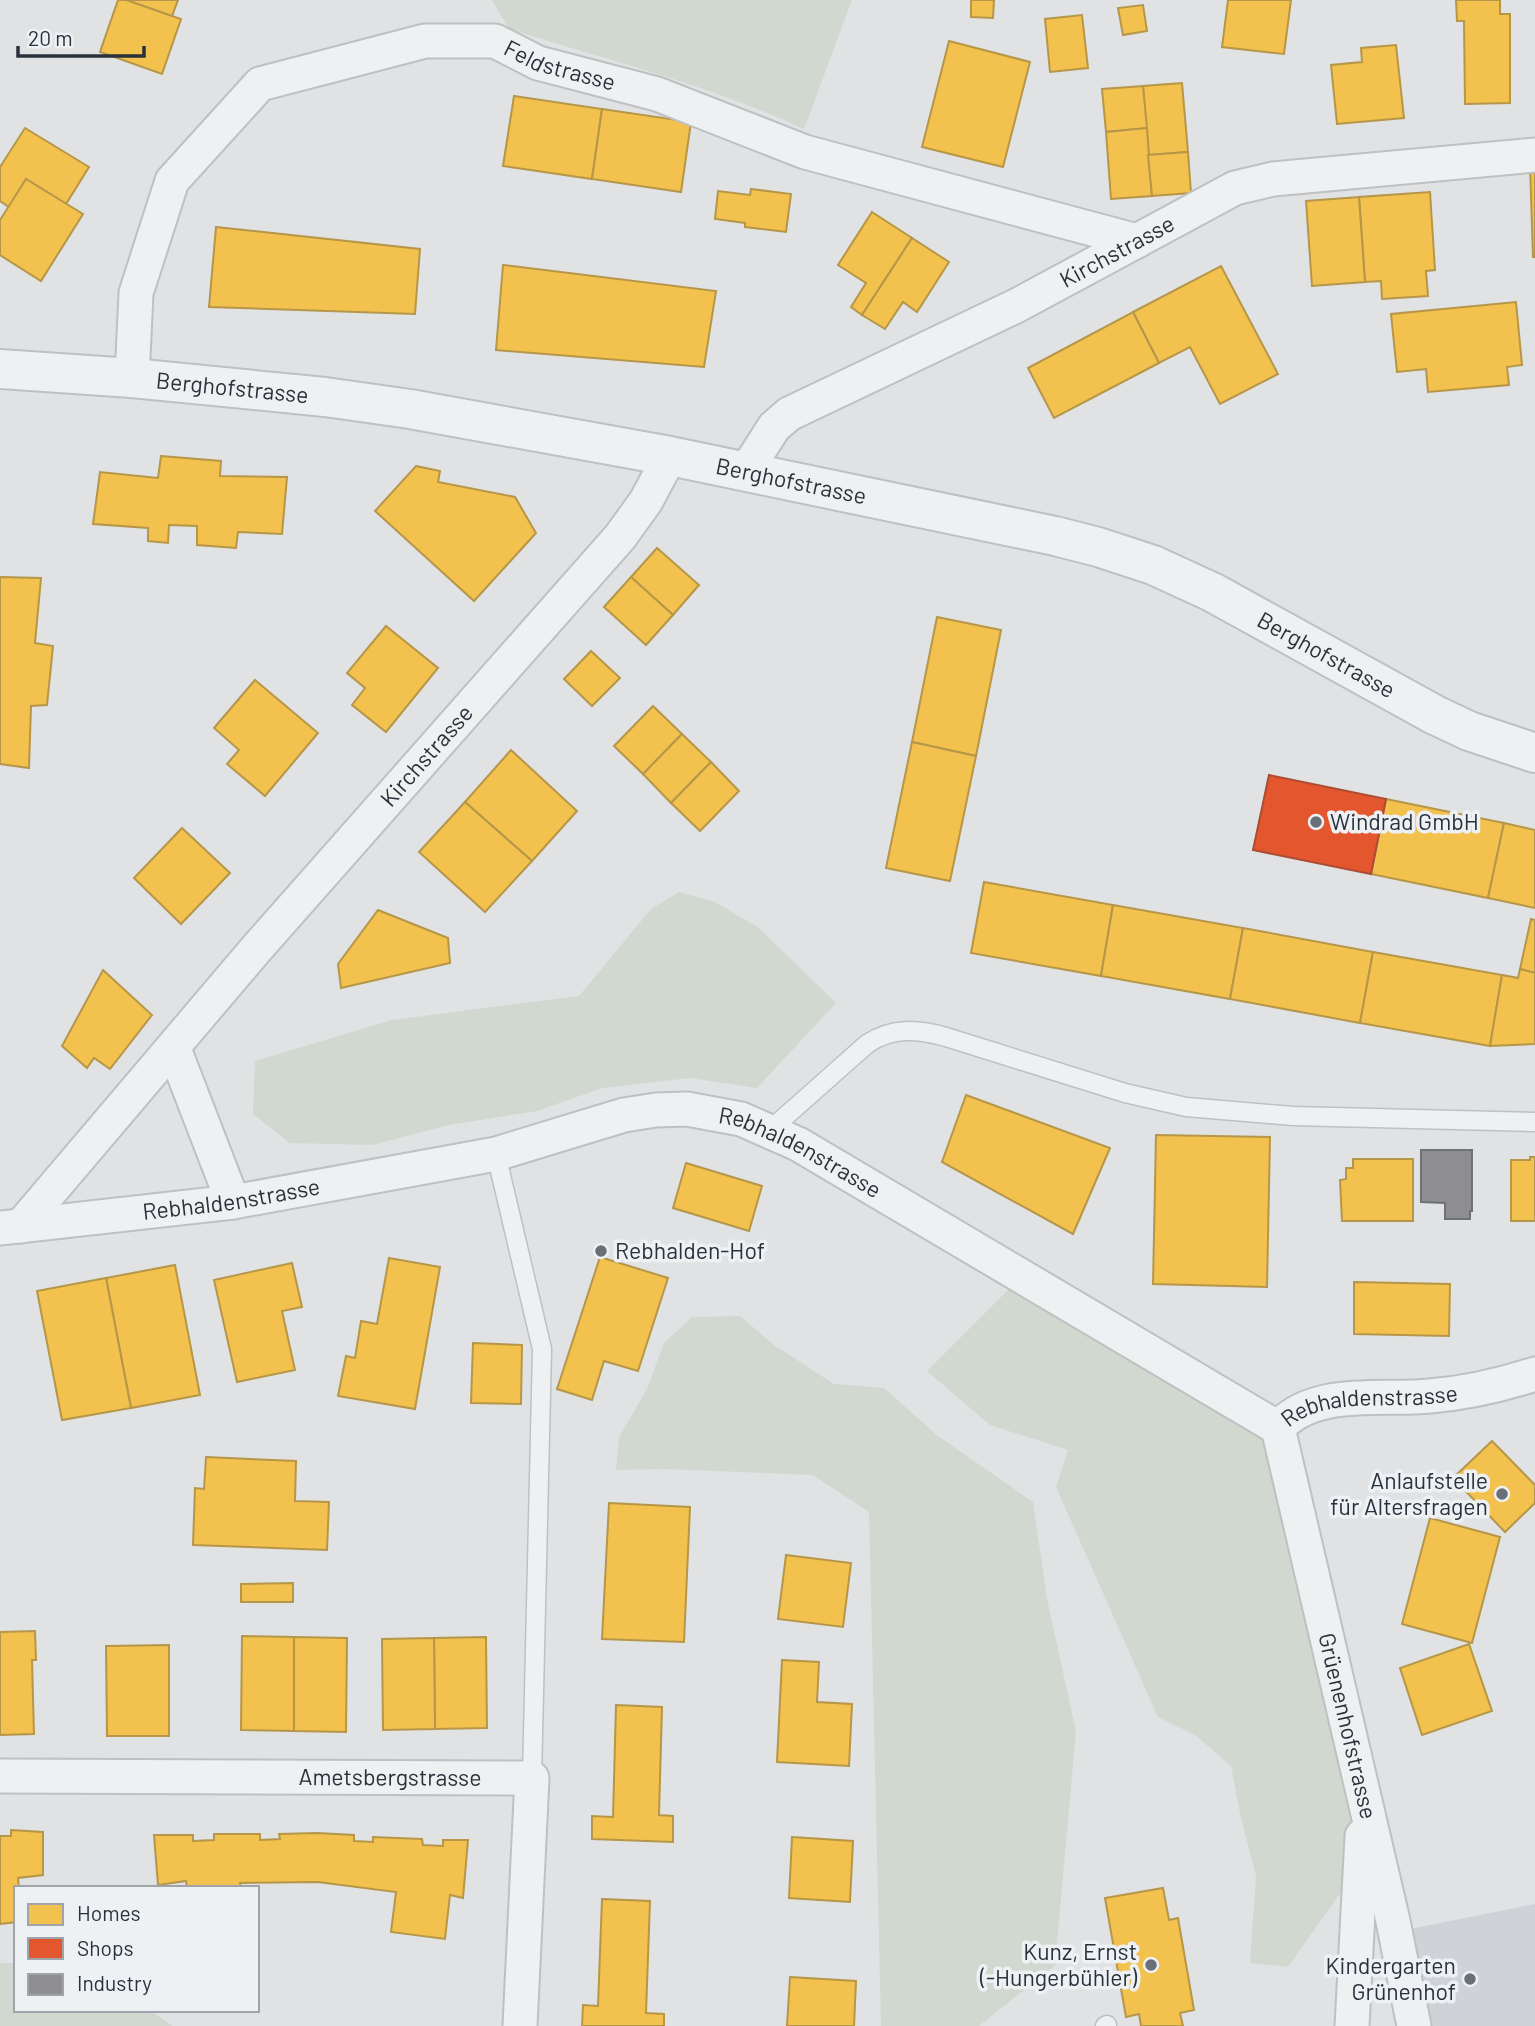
<svg xmlns="http://www.w3.org/2000/svg" width="1535" height="2026" font-family="Barlow,sans-serif">
	<rect width="100%" height="100%" fill="#e0e2e4"/>
	<polygon fill="#cfd2d7" points="1535,1904 1535,2026 1414,2026 1395,1932"/>
	<g fill="#d1d8d0">
		<path d="M492 0H852L804 129C709 85 608 60 509 29Z"/>
		<polygon points="679,892 715,902 759,928 836,1003 757,1088 690,1078 602,1088 537,1111 449,1125 372,1145 290,1143 253,1114 255,1061 392,1020 579,996 651,909"/>
		<polygon points="1021,1277 1278,1428 1364,1797 1344,1888 1288,1967 1250,1963 1256,1876 1241,1818 1231,1766 1195,1735 1158,1717 1056,1487 1068,1450 990,1425 927,1371"/>
		<polygon points="740,1316 774,1345 834,1384 884,1388 938,1436 1033,1502 1047,1599 1076,1731 1055,1965 979,2026 881,2026 869,1512 813,1475 665,1469 616,1470 619,1437 647,1389 664,1343 692,1317"/>
		<polygon points="0,1963 16,1963 16,2010 150,2010 172,2026 0,2026"/>
	</g>
	<g fill="#f2c14e" stroke="#b69648" stroke-width="2">
		<polygon points="118,0 127,0 181,19 162,74 100,52"/>
		<polygon points="127,0 178,0 172,16"/>
		<polygon points="971,0 994,0 993,18 971,17"/>
		<polygon points="1228,0 1291,0 1284,54 1222,47"/>
		<polygon points="1456,0 1500,0 1500,14 1510,14 1510,103 1465,104 1464,21 1457,21"/>
		<polygon points="1143,5 1147,31 1123,35 1118,8"/>
		<polygon points="1082,15 1088,68 1050,72 1045,19"/>
		<polygon points="949,41 1030,62 1003,167 922,147"/>
		<polygon points="1396,45 1404,118 1337,124 1331,65 1362,62 1361,48"/>
		<polygon points="1182,83 1188,152 1148,155 1143,86"/>
		<polygon points="1143,86 1147,128 1106,132 1102,89"/>
		<polygon points="514,96 602,109 592,179 503,166"/>
		<polygon points="602,109 691,122 681,192 592,179"/>
		<polygon points="25,128 89,167 66,204 26,179 9,207 0,201 0,167"/>
		<polygon points="1147,128 1152,196 1111,199 1106,132"/>
		<polygon points="1188,152 1191,193 1152,196 1148,155"/>
		<polygon points="1530,165 1535,165 1535,257 1533,257"/>
		<polygon points="26,179 83,214 41,281 0,255 0,220"/>
		<polygon points="751,189 791,194 786,232 745,227 745,223 715,219 718,191 750,195"/>
		<polygon points="1430,192 1435,270 1426,271 1428,296 1382,299 1381,281 1365,282 1359,197"/>
		<polygon points="1359,197 1365,282 1312,286 1306,201"/>
		<polygon points="872,212 912,238 862,315 851,307 866,283 838,265"/>
		<polygon points="216,227 420,249 415,314 209,307"/>
		<polygon points="912,238 949,262 917,312 903,302 885,329 862,315"/>
		<polygon points="503,265 716,291 704,367 496,350"/>
		<polygon points="1221,266 1278,374 1220,404 1190,347 1159,363 1133,312"/>
		<polygon points="1516,302 1522,365 1507,367 1509,385 1428,392 1426,369 1397,372 1391,314"/>
		<polygon points="1133,312 1159,363 1054,418 1028,368"/>
		<polygon points="161,456 221,461 220,476 287,477 282,534 238,532 236,548 197,545 197,526 169,525 168,543 148,541 148,528 93,524 100,472 158,478"/>
		<polygon points="416,466 440,471 438,482 515,497 536,533 474,601 375,511"/>
		<polygon points="657,548 699,585 673,615 631,577"/>
		<polygon points="0,577 41,578 35,643 53,646 47,705 31,706 29,768 0,764"/>
		<polygon points="631,577 673,615 646,645 604,607"/>
		<polygon points="937,617 1001,630 976,756 912,742"/>
		<polygon points="386,626 438,668 386,732 352,705 365,688 347,673"/>
		<polygon points="591,651 620,678 592,706 564,679"/>
		<polygon points="255,680 318,733 265,796 227,764 239,750 214,728"/>
		<polygon points="653,706 682,734 643,774 614,746"/>
		<polygon points="682,734 711,762 671,803 643,774"/>
		<polygon points="912,742 976,756 950,881 886,868"/>
		<polygon points="511,750 577,811 532,861 465,802"/>
		<polygon points="711,762 739,791 700,831 671,803"/>
		<polygon points="1386,799 1504,823 1488,898 1371,874"/>
		<polygon points="465,802 532,861 485,912 419,852"/>
		<polygon points="1504,823 1535,830 1535,908 1488,898"/>
		<polygon points="182,828 230,873 181,924 134,878"/>
		<polygon points="984,882 1113,905 1101,976 971,953"/>
		<polygon points="1113,905 1243,928 1230,999 1101,976"/>
		<polygon points="378,910 448,938 450,963 341,988 338,964"/>
		<polygon points="1531,919 1535,920 1535,973 1520,969"/>
		<polygon points="1243,928 1373,952 1360,1023 1230,999"/>
		<polygon points="1373,952 1502,975 1490,1046 1360,1023"/>
		<polygon points="1520,969 1535,973 1535,1044 1490,1046 1502,975 1518,978"/>
		<polygon points="103,970 152,1015 110,1069 94,1058 87,1068 62,1046"/>
		<polygon points="966,1095 1110,1148 1073,1234 942,1162"/>
		<polygon points="1156,1135 1270,1137 1267,1287 1153,1284"/>
		<polygon points="1530,1157 1535,1157 1535,1221 1511,1221 1511,1160 1530,1160"/>
		<polygon points="1353,1159 1413,1159 1413,1221 1342,1221 1340,1180 1346,1179 1346,1168 1353,1168"/>
		<polygon points="686,1163 762,1186 749,1231 673,1208"/>
		<polygon points="600,1257 668,1278 638,1371 604,1361 592,1400 557,1389"/>
		<polygon points="389,1258 440,1267 415,1409 338,1396 346,1356 355,1358 361,1321 377,1324"/>
		<polygon points="292,1263 302,1307 282,1311 295,1370 237,1382 214,1280"/>
		<polygon points="175,1265 200,1395 131,1408 106,1278"/>
		<polygon points="106,1278 131,1408 62,1420 37,1291"/>
		<polygon points="1354,1282 1450,1284 1449,1336 1354,1334"/>
		<polygon points="473,1343 522,1345 521,1404 471,1403"/>
		<polygon points="1492,1441 1535,1485 1535,1503 1505,1532 1453,1478"/>
		<polygon points="206,1457 296,1461 295,1501 329,1502 327,1550 193,1545 195,1488 204,1489"/>
		<polygon points="609,1503 690,1507 684,1642 602,1639"/>
		<polygon points="1430,1518 1500,1537 1472,1643 1402,1624"/>
		<polygon points="786,1555 851,1563 843,1627 778,1619"/>
		<polygon points="293,1583 293,1602 241,1602 241,1584"/>
		<polygon points="35,1631 36,1660 32,1660 34,1734 0,1735 0,1632"/>
		<polygon points="242,1636 294,1637 294,1731 241,1730"/>
		<polygon points="294,1637 347,1638 346,1732 294,1731"/>
		<polygon points="486,1637 487,1728 435,1729 434,1638"/>
		<polygon points="434,1638 435,1729 383,1730 382,1639"/>
		<polygon points="1469,1644 1492,1711 1422,1735 1400,1668"/>
		<polygon points="169,1645 169,1736 107,1736 106,1646"/>
		<polygon points="782,1660 819,1662 817,1702 852,1704 849,1766 777,1762"/>
		<polygon points="616,1705 662,1707 659,1815 673,1816 673,1842 592,1839 592,1816 613,1817"/>
		<polygon points="11,1830 43,1832 43,1875 18,1878 19,1888 16,1888 16,1922 0,1924 0,1836 11,1836"/>
		<polygon points="317,1833 354,1835 354,1841 373,1842 373,1837 422,1839 423,1845 443,1846 443,1840 468,1840 463,1898 450,1895 445,1939 391,1932 396,1892 318,1882 240,1883 241,1888 187,1888 186,1881 158,1885 154,1835 193,1835 193,1841 214,1840 214,1834 260,1834 260,1840 280,1839 279,1834"/>
		<polygon points="792,1837 853,1841 850,1902 789,1898"/>
		<polygon points="1163,1888 1169,1920 1178,1918 1194,2010 1180,2013 1183,2026 1141,2026 1139,2014 1126,2017 1105,1898"/>
		<polygon points="602,1899 650,1901 646,2013 664,2014 664,2026 582,2026 583,2005 598,2006"/>
		<polygon points="790,1977 856,1981 854,2026 787,2026"/>
	</g>
	<polygon fill="#e4572e" stroke="#ac4c32" stroke-width="2" points="1269,775 1386,799 1371,874 1253,850"/>
	<polygon fill="#8d8d92" stroke="#6f7178" stroke-width="2" points="1421,1150 1472,1150 1472,1211 1470,1211 1470,1219 1445,1219 1445,1203 1421,1202"/>
	<g fill="none" stroke-linecap="round" stroke-linejoin="round">
		<defs>
			<g id="service">
				<path d="M770 1130 867 1044C892 1027 918 1029 946 1037L1125 1093 1186 1107 1293 1116 1535 1122"/>
				<polyline points="496,1154 542,1349 532,1778"/>
				<polyline points="1105,2026 1107,2025"/>
			</g>
			<g id="minor">
				<path id="s1" d="M132 378 136 293 172 181 260 84 425 41H495L538 63 657 94 805 152 1137 241"/>
				<path id="s2" d="M746 471 774 427 789 414 1016 306 1235 188 1273 179 1535 155"/>
				<polyline points="174,1049 233,1202"/>
				<path id="s3" d="M21 1226 257 948 620 537 646 501 670 456"/>
				<path id="s4" d="M0 1228 233 1202 496 1154 624 1115 656 1110 687 1109 741 1119 798 1144 1278 1428"/>
				<path id="s5" d="M1278 1428 1393 1921 1414 2026"/>
				<path id="s6" d="M1278 1428C1314 1387 1381 1401 1430 1396 1466 1393 1501 1385 1535 1374"/>
				<path id="s7" d="M0 1776 532 1778 520 2026"/>
				<polyline points="1352,2026 1362,1836"/>
			</g>
			<g id="tertiary">
				<path id="s8" d="M0 369 132 378 325 397 410 409 670 456 1055 536 1098 547 1153 565 1212 592 1435 715 1469 731 1535 753"/>
			</g>
		</defs>
		<use href="#service" stroke="#bec0c2" stroke-width="21"/>
		<use href="#minor" stroke="#bec0c2" stroke-width="37"/>
		<use href="#tertiary" stroke="#bec0c2" stroke-width="42"/>
		<use href="#service" stroke="#eff0f1" stroke-width="18"/>
		<use href="#minor" stroke="#eff0f1" stroke-width="33"/>
		<use href="#tertiary" stroke="#eff0f1" stroke-width="38"/>
	</g>
	<g fill="#696f76" stroke="#edf1f4" stroke-width="2.5">
		<circle cx="1316" cy="822" r="7"/>
		<circle cx="601" cy="1251" r="7"/>
		<circle cx="1502" cy="1494" r="7"/>
		<circle cx="1151" cy="1965" r="7"/>
		<circle cx="1470" cy="1979" r="7"/>
	</g>
	<g text-anchor="middle" stroke-width="7" stroke-linejoin="round" paint-order="stroke">
		<g font-size="23" fill="#29313b" stroke="#edf1f4">
			<text dy="8" stroke="none"><textPath href="#s1" startOffset="644">Feldstrasse</textPath></text>
			<text dy="8" stroke="none"><textPath href="#s2" startOffset="438">Kirchstrasse</textPath></text>
			<text dy="8" stroke="none"><textPath href="#s8" startOffset="233">Berghofstrasse</textPath></text>
			<text dy="8" stroke="none"><textPath href="#s8" startOffset="800">Berghofstrasse</textPath></text>
			<text dy="8" stroke="none"><textPath href="#s8" startOffset="1367">Berghofstrasse</textPath></text>
			<text dy="8" stroke="none"><textPath href="#s3" startOffset="621">Kirchstrasse</textPath></text>
			<text dy="8" stroke="none"><textPath href="#s4" startOffset="821">Rebhaldenstrasse</textPath></text>
			<text dy="8" stroke="none"><textPath href="#s4" startOffset="233">Rebhaldenstrasse</textPath></text>
			<text dy="8" stroke="none"><textPath href="#s6" startOffset="98">Rebhaldenstrasse</textPath></text>
			<text dy="8" stroke="none"><textPath href="#s5" startOffset="306">Grüenenhofstrasse</textPath></text>
			<text dy="8" stroke="none"><textPath href="#s7" startOffset="390">Ametsbergstrasse</textPath></text>
		</g>
		<g font-size="23" fill="#29313b" stroke="#edf1f4" text-anchor="end">
			<text x="1330" y="830" text-anchor="start">Windrad GmbH</text>
			<text x="615" y="1259" text-anchor="start">Rebhalden-Hof</text>
			<text x="1488" y="1489">Anlaufstelle<tspan x="1488" dy="26">für Altersfragen</tspan></text>
			<text x="1137" y="1960">Kunz, Ernst<tspan x="1137" dy="26">(-Hungerbühler)</tspan></text>
			<text x="1456" y="1974">Kindergarten<tspan x="1456" dy="26">Grünenhof</tspan></text>
		</g>
	</g>
	<rect x="14" y="1886" width="245" height="126" fill="#edf1f4" stroke="#9fa4aa" stroke-width="2"/>
	<rect x="28" y="1904" width="35" height="21" fill="#f2c14e" stroke="#9fa4aa" stroke-width="2"/>
	<text x="77" y="1921" font-size="21" fill="#29313b">Homes</text>
	<rect x="28" y="1938" width="35" height="21" fill="#e4572e" stroke="#9fa4aa" stroke-width="2"/>
	<text x="77" y="1956" font-size="21" fill="#29313b">Shops</text>
	<rect x="28" y="1974" width="35" height="21" fill="#8d8d92" stroke="#9fa4aa" stroke-width="2"/>
	<text x="77" y="1991" font-size="21" fill="#29313b">Industry</text>
	<path d="M18 46v10h126v-10" fill="none" stroke="#29313b" stroke-width="3.5"/>
	<text x="28" y="46" font-size="21" fill="#29313b" stroke="#edf1f4" stroke-width="5" paint-order="stroke">20 m</text>
</svg>
